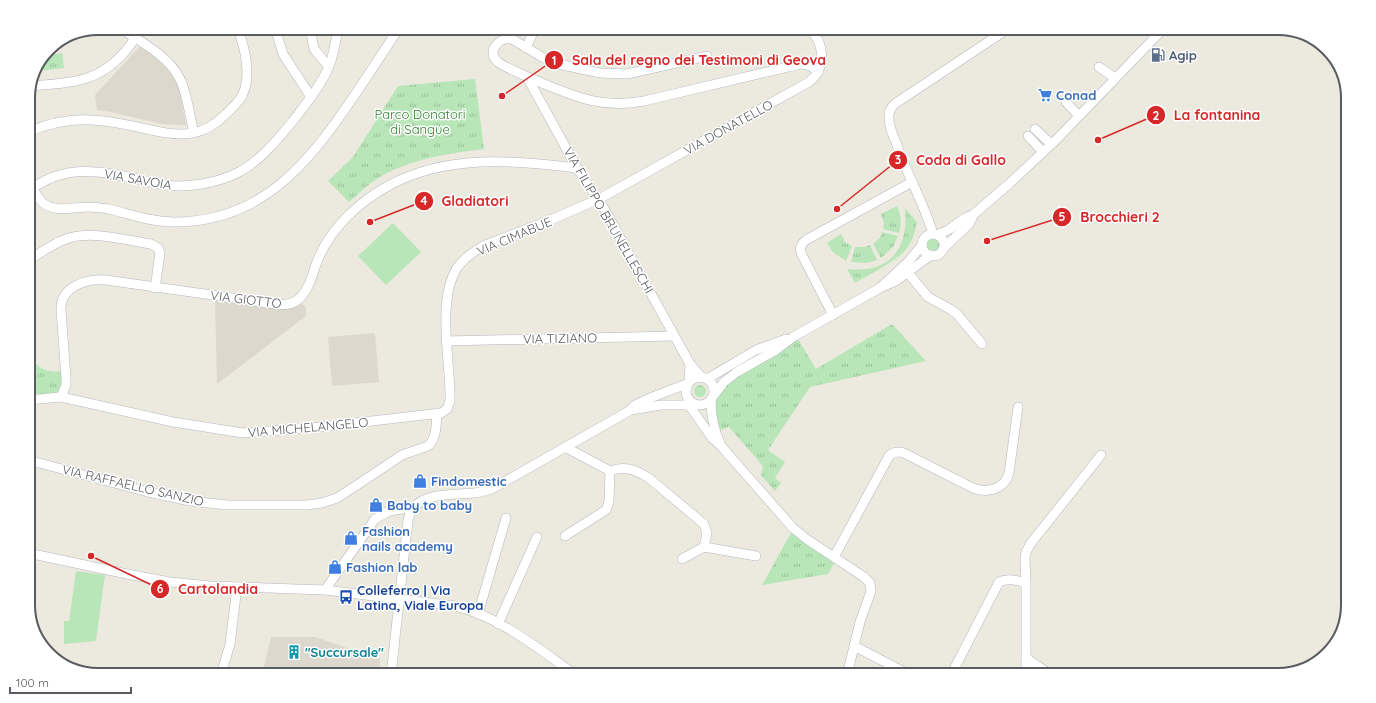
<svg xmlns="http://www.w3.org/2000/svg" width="1376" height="703" font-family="Quicksand,sans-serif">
	<defs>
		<pattern id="grass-tufts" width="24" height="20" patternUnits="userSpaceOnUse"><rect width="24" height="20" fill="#b9e6b8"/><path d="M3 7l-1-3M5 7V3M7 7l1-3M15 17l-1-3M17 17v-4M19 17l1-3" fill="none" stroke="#99be99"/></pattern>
	</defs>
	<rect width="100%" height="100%" fill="#ece9de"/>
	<g fill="#dcd8cd">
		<polygon points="142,44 159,57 178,81 186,125 162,124 111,112 97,110 95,95"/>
		<polygon points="215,299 300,301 306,308 306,316 217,384"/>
		<polygon points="375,333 379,382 332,386 328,337"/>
		<polygon points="271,637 315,637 380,659 379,675 262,675"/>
	</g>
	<g fill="url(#grass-tufts)">
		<polygon points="62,53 64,68 39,71 46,55"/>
		<path d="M475 79 484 149C444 154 400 160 367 186 361 191 355 197 349 202L328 181 353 157 398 86Z"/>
		<path d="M897 206C901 214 902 225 899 233L883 229 884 223 881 214Z"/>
		<path d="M905 208 917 222C915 231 913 241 907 248 900 259 867 276 855 283L847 269C890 274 909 249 905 208Z"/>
		<polygon points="882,232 898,236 893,247 881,258 873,244 880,238"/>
		<polygon points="841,234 845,242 852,246 846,261 833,252 827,243"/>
		<circle cx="934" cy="245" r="7"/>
		<polygon points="870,245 877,260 866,263 851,262 855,247 865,247"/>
		<path d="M892 324 926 361 810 387 768 450 785 462 775 478 781 483 775 491 761 475 763 466 729 427 721 430C713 414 714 403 721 387L798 339 816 369Z"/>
		<path d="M28 358C39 366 46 374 61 371 63 379 61 385 58 392L28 396Z"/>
		<circle cx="700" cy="391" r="6"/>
		<polygon points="791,533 835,562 828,574 762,585"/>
	</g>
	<g fill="#b9e6b8">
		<polygon points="393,223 421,252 386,285 358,256"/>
		<polygon points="76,571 105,575 96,641 64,644 64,621 69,621"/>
	</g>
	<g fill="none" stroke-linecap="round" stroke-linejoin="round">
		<defs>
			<g id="street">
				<path d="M120 28C141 42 169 56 180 79 187 93 190 117 194 133"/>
				<polyline points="275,28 283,54 311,97"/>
				<polyline points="310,28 314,49 329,67"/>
				<polyline points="814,33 836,28"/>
				<polyline points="526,48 535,28"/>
				<path d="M707 56 627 74 600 73 558 64 542 57 512 39C498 37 486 52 498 62 507 69 527 76 537 81 576 97 601 109 644 101L801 64C808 64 812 67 818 72"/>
				<polyline points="1099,67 1115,78"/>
				<polyline points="527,77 577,168 602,205 690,364"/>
				<path d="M32 86C50 84 70 84 87 78 110 71 131 49 140 28"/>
				<polyline points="1066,102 1079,116"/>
				<polyline points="1035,129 1051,144"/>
				<path d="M28 132C67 115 97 118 138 127 156 131 173 136 192 133 206 131 216 124 226 114 232 108 238 103 242 96 252 77 245 46 237 28"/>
				<polyline points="1028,136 1043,152"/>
				<path d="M32 189C36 193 39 199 43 203 55 213 74 207 88 207 95 207 102 208 109 209 130 214 151 222 174 222 262 222 309 163 354 96 369 74 384 51 399 28"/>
				<path d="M29 191C63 164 99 170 138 179 147 181 156 184 165 185 189 188 218 183 239 172 260 161 277 140 292 122 305 105 321 86 329 66 334 54 336 41 338 28"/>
				<path d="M933 234C924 203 907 175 897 145 894 137 889 128 889 119 888 112 891 107 896 103L1009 28"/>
				<circle cx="933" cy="245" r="11"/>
				<polyline points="937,235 950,229 965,218 974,214 1010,183 1056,140 1164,28"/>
				<polyline points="944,248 969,224 974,214"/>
				<path d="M28 261C40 253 52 244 66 239 92 230 124 240 151 244L158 248 160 253 155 288"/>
				<polyline points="908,273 928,297 950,309 957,314 982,344"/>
				<polyline points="882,286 909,261 922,245"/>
				<path d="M833 315 802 255C799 249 801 244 806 240L912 182"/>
				<polyline points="446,341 674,336"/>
				<circle cx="700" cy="391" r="14"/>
				<polyline points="707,379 756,350 786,339"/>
				<polyline points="714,395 724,382 737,372 776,350 793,337 880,288 896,281 931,255"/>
				<path d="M61 397 66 385V378L61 310C60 287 86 278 106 280L275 304C284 305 293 305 300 298 311 287 313 270 319 257 332 227 359 202 388 186 446 154 514 160 577 168"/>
				<path d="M711 399C711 415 713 428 720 443"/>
				<path d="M28 400 61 397 173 422 243 433 320 427 441 413 447 409 450 401C451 363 436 302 457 268 463 259 473 252 483 246L548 221 599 199 809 82C827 68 825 42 808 28"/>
				<polyline points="689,405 712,438 721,446 793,528 808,540 864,577 870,583 871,591 860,622 847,675"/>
				<polyline points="631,410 661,405 689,405"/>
				<polyline points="565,447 610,471 609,502 606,510 565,536"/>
				<path d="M28 460 148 492 190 501 227 505H307L322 503 337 498 357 485 402 455 428 446C437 438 436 425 437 413"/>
				<path d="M610 471C625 465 637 470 650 479L704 524 707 533 704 547 682 559"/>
				<polyline points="704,547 756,556"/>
				<path d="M28 553 127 574 170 582 210 586 325 590 455 606C499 616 540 650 576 675"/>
				<path d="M834 557 889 456C893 452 898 451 904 453 922 462 939 471 957 480 964 483 972 489 980 490 993 492 1006 486 1009 473L1018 407"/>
				<polyline points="325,590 375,519 389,511 414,507"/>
				<polyline points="478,614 506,518"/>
				<polyline points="498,624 537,537"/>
				<polyline points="854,646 910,675"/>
				<polyline points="1026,658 1051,675"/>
				<polyline points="221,675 230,644 237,587"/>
				<path d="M391 675 408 520C415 490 450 496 474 493 482 492 490 490 497 486L629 411 635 405 650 398 689 383 690 364 702 378"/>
				<path d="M951 675 999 582C1007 578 1017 580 1026 583"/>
				<polyline points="1026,675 1026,586 1025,558 1026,552 1031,543 1101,455"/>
			</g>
		</defs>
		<use href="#street" stroke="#b5b8bd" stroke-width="10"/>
		<use href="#street" stroke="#fff" stroke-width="9"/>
	</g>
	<defs>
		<symbol id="fuel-bare" viewBox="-9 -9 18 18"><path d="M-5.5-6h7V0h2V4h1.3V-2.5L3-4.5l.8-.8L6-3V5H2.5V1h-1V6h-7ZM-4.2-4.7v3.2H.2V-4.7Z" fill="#5c6f8a" stroke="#fff" stroke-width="2.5" paint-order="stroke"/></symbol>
		<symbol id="supermarket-bare" viewBox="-9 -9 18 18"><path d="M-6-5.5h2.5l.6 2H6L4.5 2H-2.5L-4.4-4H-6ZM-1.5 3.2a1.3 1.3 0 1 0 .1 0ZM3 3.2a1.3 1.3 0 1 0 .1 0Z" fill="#3f7fe0" stroke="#fff" stroke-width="2.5" paint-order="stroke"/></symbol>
		<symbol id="shop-bare" viewBox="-9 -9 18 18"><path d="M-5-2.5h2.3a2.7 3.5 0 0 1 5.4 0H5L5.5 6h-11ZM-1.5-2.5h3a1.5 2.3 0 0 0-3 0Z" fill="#3f7fe0" stroke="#fff" stroke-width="2.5" paint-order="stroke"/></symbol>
		<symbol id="bus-bare" viewBox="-9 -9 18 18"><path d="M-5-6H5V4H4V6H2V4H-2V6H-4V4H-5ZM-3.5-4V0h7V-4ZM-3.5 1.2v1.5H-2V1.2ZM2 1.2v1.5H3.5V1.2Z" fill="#1a4fb4" stroke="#fff" stroke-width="2.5" paint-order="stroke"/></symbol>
		<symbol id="building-bare" viewBox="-9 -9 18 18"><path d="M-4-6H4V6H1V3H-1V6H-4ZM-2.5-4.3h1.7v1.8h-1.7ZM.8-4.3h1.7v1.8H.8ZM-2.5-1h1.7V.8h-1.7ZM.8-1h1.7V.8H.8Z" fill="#0f9aa8" stroke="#fff" stroke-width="2.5" paint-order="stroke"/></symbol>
	</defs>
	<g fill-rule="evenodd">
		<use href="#fuel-bare" x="1148" y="45" width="20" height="20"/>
		<use href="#supermarket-bare" x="1035" y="85" width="20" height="20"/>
		<use href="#shop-bare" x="410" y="471" width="20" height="20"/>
		<use href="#shop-bare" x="366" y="495" width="20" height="20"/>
		<use href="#shop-bare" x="341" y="528" width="20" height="20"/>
		<use href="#shop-bare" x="325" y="557" width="20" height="20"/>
		<use href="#bus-bare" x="336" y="587" width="20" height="20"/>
		<use href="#building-bare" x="284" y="642" width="20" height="20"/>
	</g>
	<g text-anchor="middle" stroke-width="3" stroke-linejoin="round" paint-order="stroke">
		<g font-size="13" font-weight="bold" fill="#4e5e75" stroke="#fff" text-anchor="start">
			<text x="1169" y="60">Agip</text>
		</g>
		<g font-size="13" font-weight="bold" fill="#366cbe" stroke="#fff" text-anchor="start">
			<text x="1056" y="100">Conad</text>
			<text x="431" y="486">Findomestic</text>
			<text x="387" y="510">Baby to baby</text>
			<text x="362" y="536">Fashion<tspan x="362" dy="15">nails academy</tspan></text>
			<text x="346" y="572">Fashion lab</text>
		</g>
		<g font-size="13" fill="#2e8331" stroke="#fff">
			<text x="420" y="119">Parco Donatori<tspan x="420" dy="15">di Sangue</tspan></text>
		</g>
		<g font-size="13" fill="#585c61" stroke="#fff">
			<text transform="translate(728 127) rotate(-29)" y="5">VIA DONATELLO</text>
			<text transform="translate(138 179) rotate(10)" y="5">VIA SAVOIA</text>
			<text transform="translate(609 220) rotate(60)" y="5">VIA FILIPPO BRUNELLESCHI</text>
			<text transform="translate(514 236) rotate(-23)" y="5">VIA CIMABUE</text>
			<text transform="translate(246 299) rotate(7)" y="5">VIA GIOTTO</text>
			<text transform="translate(560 338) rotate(-1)" y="5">VIA TIZIANO</text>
			<text transform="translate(308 427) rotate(-5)" y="5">VIA MICHELANGELO</text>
			<text transform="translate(133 485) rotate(13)" y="5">VIA RAFFAELLO SANZIO</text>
		</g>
		<g font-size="13" font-weight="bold" fill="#164399" stroke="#fff" text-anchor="start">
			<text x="357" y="595">Colleferro | Via<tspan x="357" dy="15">Latina, Viale Europa</tspan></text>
		</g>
		<g font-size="13" font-weight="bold" fill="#0d838f" stroke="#fff" text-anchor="start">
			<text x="305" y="657">"Succursale"</text>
		</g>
	</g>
	<path d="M0 0H1376V703H0ZM98 35H1278A63 63 0 0 1 1341 98V605A63 63 0 0 1 1278 668H98A63 63 0 0 1 35 605V98A63 63 0 0 1 98 35Z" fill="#fff" fill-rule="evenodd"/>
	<path fill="none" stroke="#585c61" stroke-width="2" d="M98 35H1278A63 63 0 0 1 1341 98V605A63 63 0 0 1 1278 668H98A63 63 0 0 1 35 605V98A63 63 0 0 1 98 35Z"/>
	<path fill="none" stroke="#d62828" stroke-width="1.5" d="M502 96L554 60M1098 140L1156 115M837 209L898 160M370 222L424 201M987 241L1062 217M91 556L160 589"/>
	<g fill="#d62828" stroke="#fff" stroke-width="1.5">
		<circle cx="502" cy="96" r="4"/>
		<circle cx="1098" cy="140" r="4"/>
		<circle cx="837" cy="209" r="4"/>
		<circle cx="370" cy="222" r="4"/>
		<circle cx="987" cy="241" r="4"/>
		<circle cx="91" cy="556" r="4"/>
		<circle cx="554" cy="60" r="10"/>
		<circle cx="1156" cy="115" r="10"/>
		<circle cx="898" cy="160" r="10"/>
		<circle cx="424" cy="201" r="10"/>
		<circle cx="1062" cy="217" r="10"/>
		<circle cx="160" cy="589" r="10"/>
	</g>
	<g font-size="12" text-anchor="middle" font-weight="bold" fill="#fff">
		<text x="554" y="65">1</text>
		<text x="1156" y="120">2</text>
		<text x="898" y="164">3</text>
		<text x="424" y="205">4</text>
		<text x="1062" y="221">5</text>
		<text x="160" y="593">6</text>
	</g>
	<g font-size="14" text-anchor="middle" font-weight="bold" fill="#d62828" stroke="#fff" stroke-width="3" stroke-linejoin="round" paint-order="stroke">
		<text x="699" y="65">Sala del regno dei Testimoni di Geova</text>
		<text x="1217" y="120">La fontanina</text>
		<text x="961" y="165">Coda di Gallo</text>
		<text x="475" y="206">Gladiatori</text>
		<text x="1120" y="222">Brocchieri 2</text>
		<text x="218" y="594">Cartolandia</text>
	</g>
	<path d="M10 687v6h121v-6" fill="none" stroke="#585c61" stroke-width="2"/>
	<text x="16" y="687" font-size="12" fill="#585c61" stroke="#ffffff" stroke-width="3" paint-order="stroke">100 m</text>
</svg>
